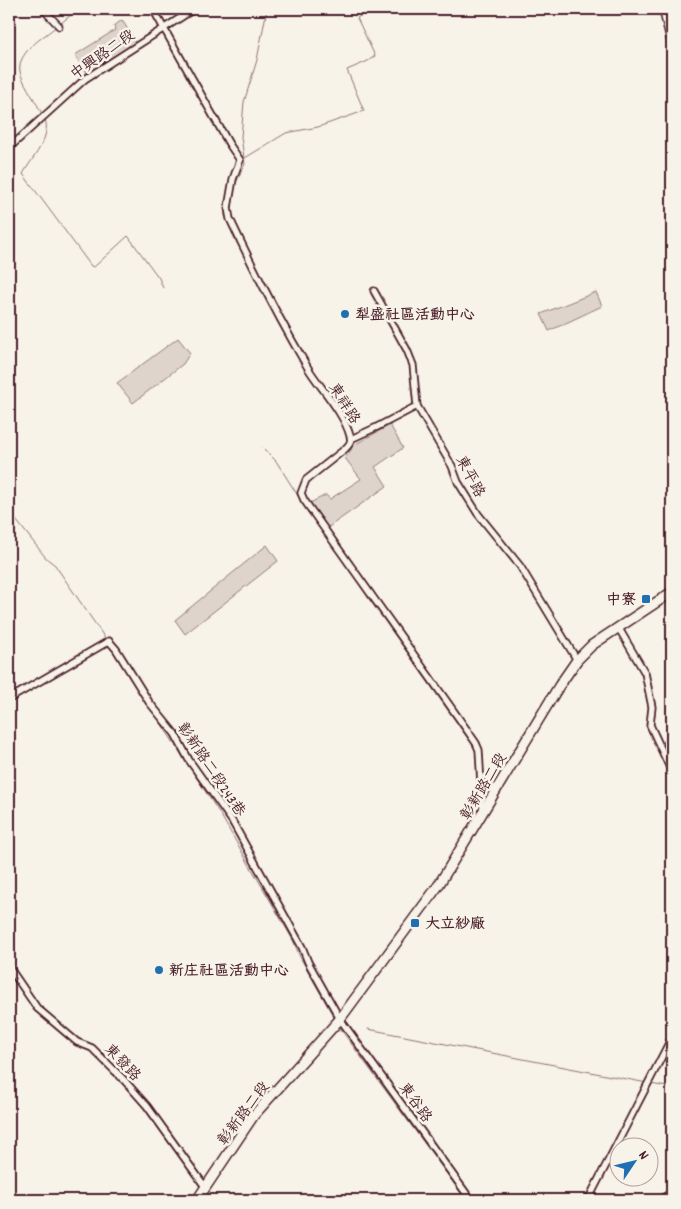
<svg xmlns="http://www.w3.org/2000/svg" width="681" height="1209" font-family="Dekko,'LXGW WenKai TC',sans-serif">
	<rect width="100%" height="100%" fill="#f7f3e8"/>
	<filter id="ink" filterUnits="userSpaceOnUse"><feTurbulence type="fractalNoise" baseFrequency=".02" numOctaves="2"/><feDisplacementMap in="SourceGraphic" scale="10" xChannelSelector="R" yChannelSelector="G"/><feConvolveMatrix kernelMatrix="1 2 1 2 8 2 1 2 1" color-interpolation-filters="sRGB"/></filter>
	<g filter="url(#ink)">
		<g fill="#ded4cc" stroke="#947a7c">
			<polygon points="122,20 136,43 87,73 75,55 115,30 114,26"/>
			<polygon points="596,292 602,306 549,331 541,314"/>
			<polygon points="178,338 190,353 183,364 133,403 117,383"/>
			<polygon points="390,425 403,448 375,467 387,486 323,531 306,505 326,495 330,499 361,479 345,458 351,450 352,446"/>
			<polygon points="267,545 278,561 185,634 175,620"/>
		</g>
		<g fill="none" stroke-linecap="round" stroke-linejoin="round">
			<g stroke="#8e7275" stroke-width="1">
				<polyline points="60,24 78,9"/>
				<path d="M42 114C36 101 26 88 21 75 13 54 44 37 57 26"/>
				<path d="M45 119C52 138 31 159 23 174L91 266 94 267 128 236 159 278 163 288"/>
				<polyline points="222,137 237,162"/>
				<polyline points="245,158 286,133 318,127 364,111 347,70 368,61 375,56 357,18 372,9"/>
				<polyline points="225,209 225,216 242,251"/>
				<polyline points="231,214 235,185 245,164 241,137 244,102 257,60 267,9"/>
				<path d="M256 279C280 329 309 376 341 421"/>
				<polyline points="263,448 276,461 300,499 380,612"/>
				<polyline points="9,511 46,558 55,565 107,641"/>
				<polyline points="157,717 220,814 293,940 300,957 335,1019"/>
				<polyline points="465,732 470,739"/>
				<polyline points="339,1027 466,1200"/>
				<polyline points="368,1029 647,1083"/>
				<polyline points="651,1084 672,1088"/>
			</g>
			<defs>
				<g id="street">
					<polyline points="43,9 59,26"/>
					<path d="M153 9 229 144 240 160 233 179 228 208 230 219C254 270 279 319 308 368 321 389 344 413 350 436 352 442 349 445 345 449L306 480 301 493 304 500C361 581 419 661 476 743L479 750 482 802 484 811"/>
					<polyline points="9,148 85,79 194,9"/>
					<polyline points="374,291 407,350 413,365 417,406 452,466 458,482 478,514 520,566 577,660"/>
					<polyline points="351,439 377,427 417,406"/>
					<polyline points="618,627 645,673 652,707 650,725 670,768 672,783"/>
					<polyline points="9,699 109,641 116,649 149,702 175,734 189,760 232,821 302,947 308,962 340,1019 471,1200"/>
					<polyline points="9,967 37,1008 77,1042 92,1048 124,1080 147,1106 206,1188"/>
					<polyline points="588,1200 672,1037"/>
					<polyline points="660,1200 672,1192"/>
				</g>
				<g id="secondary">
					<polyline points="664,9 672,41"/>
					<polyline points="197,1200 254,1115 340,1019 438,886 559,686 577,660 592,645 672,592"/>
				</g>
			</defs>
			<use href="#street" stroke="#4a1f2b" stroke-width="9"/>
			<use href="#secondary" stroke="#4a1f2b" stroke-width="12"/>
			<use href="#street" stroke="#f7f3e8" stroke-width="5.5"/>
			<use href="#secondary" stroke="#f7f3e8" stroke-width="9"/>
		</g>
	</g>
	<g fill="#1f6fb2" stroke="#f7f3e8" stroke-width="2">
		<circle cx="345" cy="314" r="5"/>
		<rect x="641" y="594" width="10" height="10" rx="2.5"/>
		<rect x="410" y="918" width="10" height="10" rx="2.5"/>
		<circle cx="159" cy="970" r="5"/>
	</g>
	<g text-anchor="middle" stroke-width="5" stroke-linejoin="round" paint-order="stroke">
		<g font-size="15" fill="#4a1f2b" stroke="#f7f3e8">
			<text transform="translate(102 54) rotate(-35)" y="5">中興路二段</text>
			<text transform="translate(345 403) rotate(58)" y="5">東祥路</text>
			<text transform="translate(471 476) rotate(62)" y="5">東平路</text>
			<text transform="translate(212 769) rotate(56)" y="5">彰新路二段243巷</text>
			<text transform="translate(483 786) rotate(-59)" y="5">彰新路二段</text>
			<text transform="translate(123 1062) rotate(46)" y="5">東發路</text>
			<text transform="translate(416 1102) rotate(54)" y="5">東谷路</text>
			<text transform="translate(243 1113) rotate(-53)" y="5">彰新路二段</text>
		</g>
		<g font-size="15" font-weight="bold" fill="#4a1f2b" stroke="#f7f3e8" text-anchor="start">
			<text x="355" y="319">犁盛社區活動中心</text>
			<text x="636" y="604" text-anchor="end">中寮</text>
			<text x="425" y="928">大立紗廠</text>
			<text x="169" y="975">新庄社區活動中心</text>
		</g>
	</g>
	<rect width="681" height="1209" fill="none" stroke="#f7f3e8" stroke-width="30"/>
	<rect x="15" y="15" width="651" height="1179" fill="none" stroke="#4a1f2b" stroke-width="2" filter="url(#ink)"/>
	<g transform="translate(634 1162) rotate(55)"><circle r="24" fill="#f7f3e8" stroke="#b29e9c"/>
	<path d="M0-4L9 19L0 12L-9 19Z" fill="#1f6fb2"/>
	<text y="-8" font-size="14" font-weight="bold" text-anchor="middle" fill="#4a1f2b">N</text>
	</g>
</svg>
